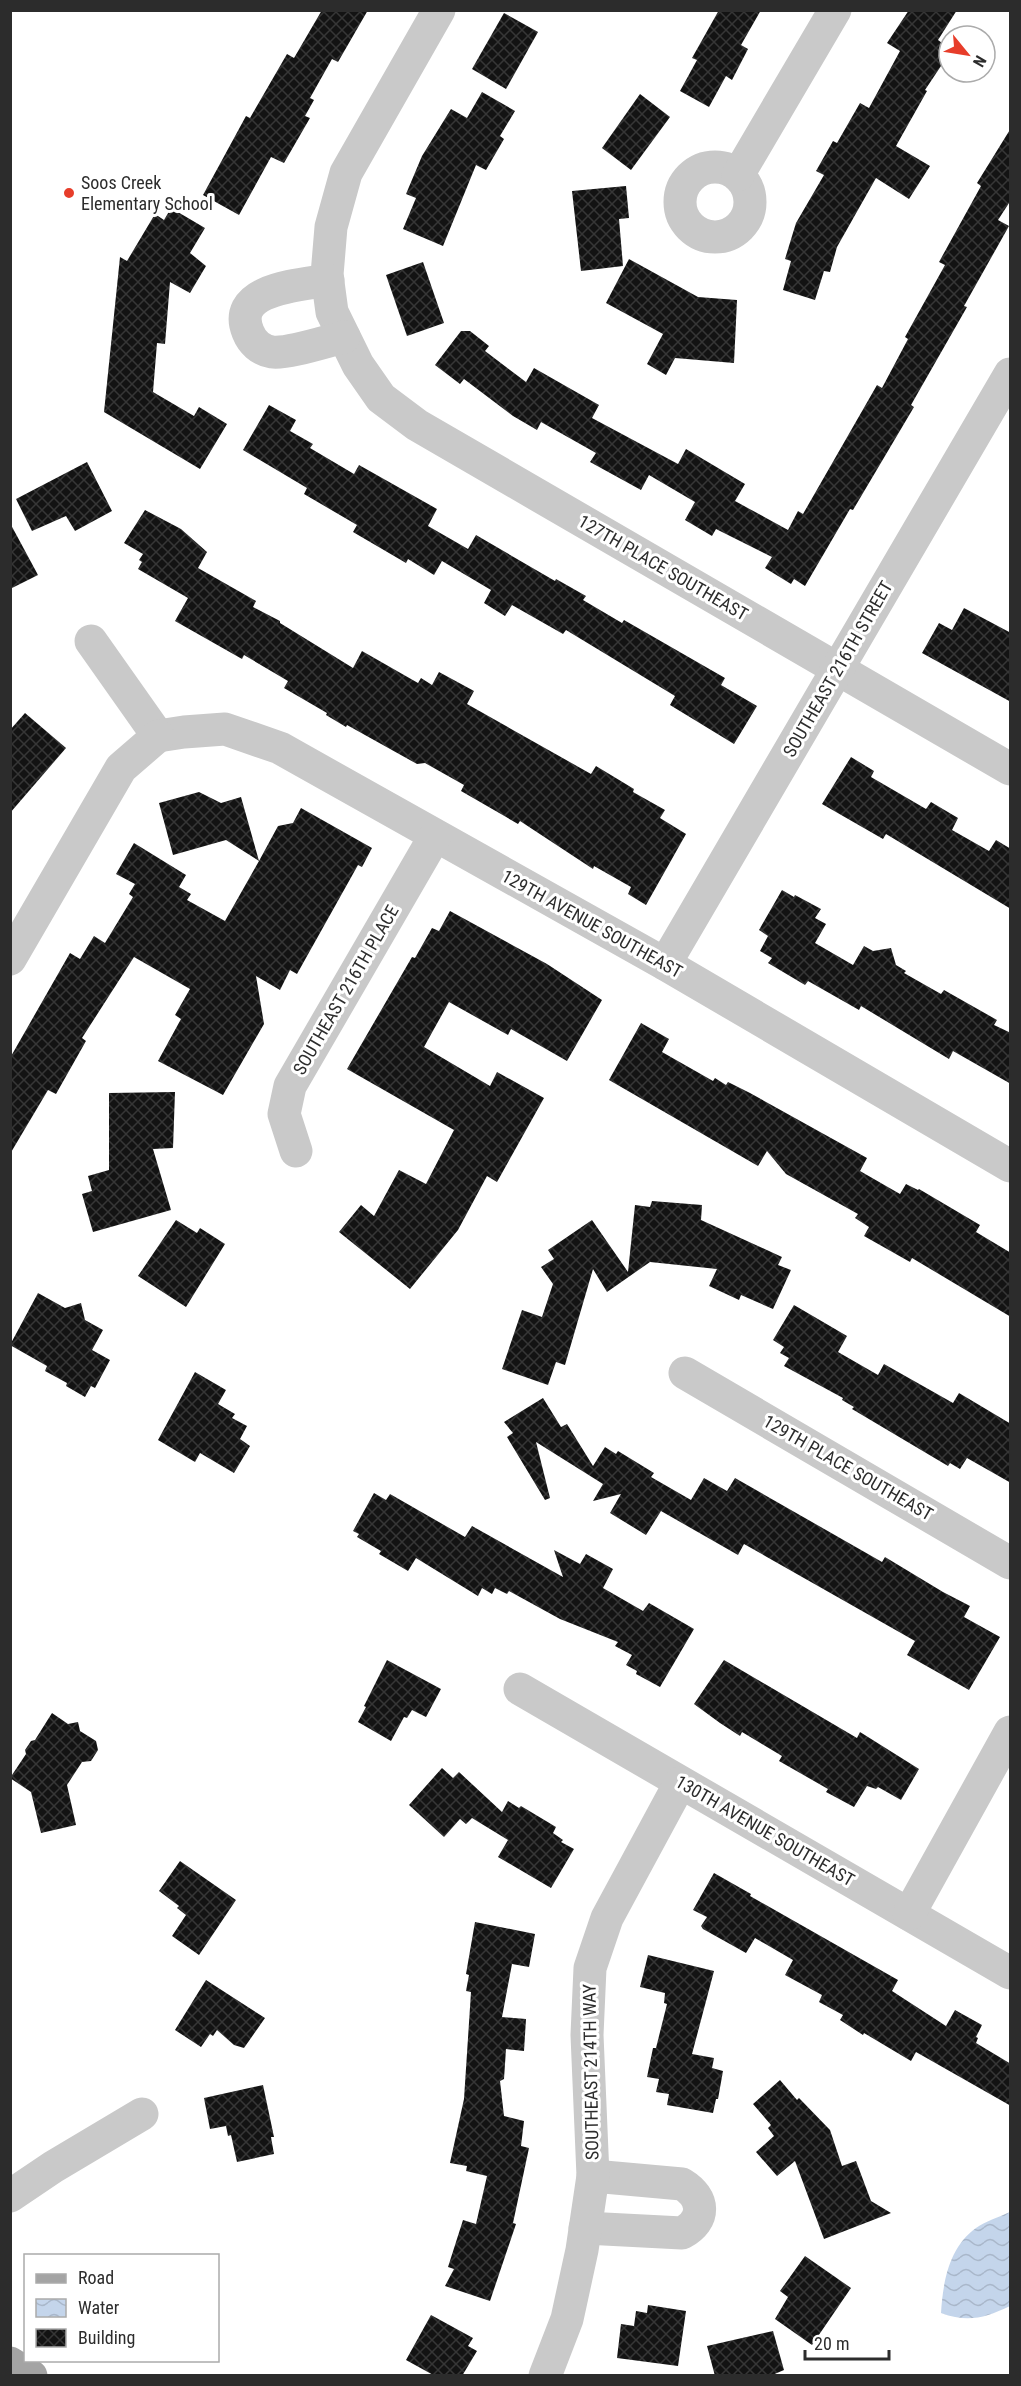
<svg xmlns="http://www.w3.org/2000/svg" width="1021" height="2386" font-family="'Roboto Condensed',sans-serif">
	<defs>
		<pattern id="water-waves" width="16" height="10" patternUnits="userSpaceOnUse" patternTransform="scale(1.5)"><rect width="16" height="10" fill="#c4d5eb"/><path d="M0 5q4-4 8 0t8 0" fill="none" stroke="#a9b7ca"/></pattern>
		<pattern id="building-cross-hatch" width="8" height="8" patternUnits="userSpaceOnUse" patternTransform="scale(1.5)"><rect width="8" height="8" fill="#131313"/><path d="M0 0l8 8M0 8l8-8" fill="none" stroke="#363636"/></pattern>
	</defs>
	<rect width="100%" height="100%" fill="#fff"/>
	<path fill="url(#water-waves)" d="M1010 2212V2306C985 2318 968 2323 941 2313 943 2282 949 2247 976 2228 986 2221 999 2217 1010 2212Z"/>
	<g fill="url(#building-cross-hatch)">
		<polygon points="322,10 368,10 338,62 332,59 310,98 314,100 305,116 310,118 284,163 271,157 239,215 203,195 246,116 250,118 287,54 294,58"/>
		<polygon points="719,10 761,10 741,45 748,49 732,80 726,76 709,107 680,91 697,60 692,58"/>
		<polygon points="909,10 957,10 938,40 949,48 949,54 925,90 927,91 896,146 930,166 909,199 876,178 837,247 830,272 824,271 815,300 783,290 791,261 785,259 796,223 824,175 816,171 833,141 837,143 860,103 869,108 900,51 887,43"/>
		<polygon points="504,13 538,32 506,89 472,69"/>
		<polygon points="482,92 515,111 500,136 504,139 486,170 476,165 443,246 403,229 416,198 406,194 422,156 451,109 467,118"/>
		<polygon points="640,94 670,117 631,170 602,148"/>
		<polygon points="1011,128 1011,200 998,220 1009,226 964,306 967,307 911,405 914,407 853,510 850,509 805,586 794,579 791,584 765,568 772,557 716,529 712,536 685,520 695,502 649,475 641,490 590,462 596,453 541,422 537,430 513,416 464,379 460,384 435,365 461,331 470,331 489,346 485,351 526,382 534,368 599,405 592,418 678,464 686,449 745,484 735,501 788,530 798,511 803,514 877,385 882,388 908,339 905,337 945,265 939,262 981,186 977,183"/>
		<polygon points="626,186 629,218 619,219 623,266 581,271 572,191"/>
		<polygon points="171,208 205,228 190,253 206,266 190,293 170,282 165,344 157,343 153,392 194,416 199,407 227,424 200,469 104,412 120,257 127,261 155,214 164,220"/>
		<polygon points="629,259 698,297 737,300 734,363 675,358 666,375 647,364 663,334 606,303"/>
		<polygon points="423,262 444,323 407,336 386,275"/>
		<polygon points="269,405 296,420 290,431 313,444 310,448 354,474 359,465 437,509 428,526 468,549 476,535 555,581 556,579 586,596 583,600 622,623 624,620 725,678 721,685 757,706 734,744 670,705 675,696 566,630 563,634 512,605 505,616 484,603 491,590 442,561 434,575 408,559 406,563 353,532 357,525 304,494 307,488 243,450"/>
		<polygon points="87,462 112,511 75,531 66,516 32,531 16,499"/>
		<polygon points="145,510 181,529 207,552 198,568 256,601 253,607 280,621 280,623 353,668 362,651 418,683 421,678 432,685 439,672 474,691 467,704 591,774 596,766 634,789 633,792 665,810 660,818 686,834 646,905 628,894 631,887 594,866 593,869 520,821 518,824 461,791 464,785 425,763 417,764 347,725 346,727 326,715 327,713 284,688 288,681 244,655 242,659 175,621 188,598 138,569 142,562 139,560 143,554 124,543"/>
		<polygon points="10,523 38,575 10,589"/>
		<polygon points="964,608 1011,633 1011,702 922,653 939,623 952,630"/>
		<polygon points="25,713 66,748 10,813 10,730"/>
		<polygon points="851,757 874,771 871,777 926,809 931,802 958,818 952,830 989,851 996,840 1011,849 1011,909 886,834 883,839 822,804"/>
		<polygon points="199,792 221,803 241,797 259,861 278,826 293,823 301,808 372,848 362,867 358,865 297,974 290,970 280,990 256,976 264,1024 223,1095 158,1061 181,1019 175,1015 190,989 134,957 82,1038 86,1041 56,1094 48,1090 10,1154 10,1058 70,953 80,959 94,936 105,943 133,897 129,894 135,884 116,874 134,843 186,875 179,887 191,894 187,900 225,921 259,861 226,840 173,855 159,803"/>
		<polygon points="782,890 794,897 795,895 821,909 815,918 826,924 815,943 853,965 864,946 873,951 891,948 896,965 906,971 904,973 941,994 944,990 997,1020 994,1025 1011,1033 1011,1084 953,1051 949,1059 861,1006 859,1010 808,981 805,985 768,963 772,958 760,951 768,936 759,930"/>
		<polygon points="450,911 547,964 602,1000 567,1061 511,1029 508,1035 449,1002 424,1047 490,1086 497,1072 544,1098 497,1182 487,1176 458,1230 410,1289 339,1232 361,1205 374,1216 399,1170 426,1184 454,1130 347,1069 412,957 415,958 432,928 439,931"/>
		<polygon points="641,1023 669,1039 662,1052 713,1081 715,1078 726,1085 728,1082 750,1093 867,1158 860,1171 900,1194 906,1184 918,1190 919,1189 980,1225 976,1232 1011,1253 1011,1317 912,1258 910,1262 864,1236 869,1227 855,1218 858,1214 786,1174 767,1151 758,1166 609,1080"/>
		<polygon points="175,1092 173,1148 153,1149 171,1210 93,1232 82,1194 92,1191 88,1176 109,1170 109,1093"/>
		<polygon points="652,1201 702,1205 701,1220 782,1257 778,1265 791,1270 773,1309 741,1295 739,1300 709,1286 717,1269 650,1262 607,1292 593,1269 565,1365 556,1362 548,1385 502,1369 522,1310 542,1317 553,1284 541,1267 554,1259 548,1250 592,1220 628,1272 635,1205 650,1207"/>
		<polygon points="176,1220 197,1233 200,1228 225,1244 186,1307 138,1276"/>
		<polygon points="38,1293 65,1308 81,1303 85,1320 103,1330 92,1350 110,1360 95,1388 91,1386 85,1397 66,1386 67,1383 45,1371 47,1366 10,1345"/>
		<polygon points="794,1305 847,1336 838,1352 878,1375 884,1364 953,1403 959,1393 1011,1424 1011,1483 967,1458 960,1469 950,1463 948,1466 852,1409 854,1407 842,1400 843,1398 784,1366 789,1358 780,1353 784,1347 773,1340"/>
		<polygon points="195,1372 226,1390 218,1404 235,1414 232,1418 247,1426 240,1439 250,1446 234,1473 200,1453 195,1462 158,1440"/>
		<polygon points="543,1398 561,1427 567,1424 593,1466 605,1447 616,1454 618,1451 654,1473 651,1477 691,1500 704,1478 727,1491 735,1478 882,1562 885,1557 943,1592 970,1606 964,1617 1000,1637 969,1690 907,1655 915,1641 744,1544 738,1555 661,1511 646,1535 610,1513 621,1494 593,1501 603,1484 536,1442 550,1498 545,1500 507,1437 513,1433 504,1422"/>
		<polygon points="374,1493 386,1500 390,1494 465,1537 472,1526 563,1577 554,1550 580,1564 586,1554 613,1569 603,1588 643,1611 649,1603 694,1629 660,1687 636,1674 637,1671 626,1665 632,1655 615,1646 618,1642 560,1619 509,1591 507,1594 495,1588 492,1594 482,1588 478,1596 416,1558 408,1571 379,1554 381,1551 357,1537 359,1534 353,1531"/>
		<polygon points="387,1660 441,1689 426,1717 412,1710 407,1718 404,1717 391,1741 358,1722 366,1707 364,1706"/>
		<polygon points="724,1660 857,1738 860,1732 919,1769 901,1800 878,1787 876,1789 867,1786 854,1807 826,1792 828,1789 779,1761 782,1756 742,1732 740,1736 720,1723 694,1704"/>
		<polygon points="52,1713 68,1724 78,1722 80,1731 96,1741 98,1750 91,1761 82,1762 67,1785 76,1825 41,1833 31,1792 10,1778 26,1754 25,1750 31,1741 35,1740"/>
		<polygon points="442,1768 453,1778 459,1772 502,1812 508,1801 519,1808 521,1806 556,1827 553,1833 563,1840 561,1842 574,1849 551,1888 498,1857 508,1840 472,1818 466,1824 460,1819 444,1837 409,1805"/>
		<polygon points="180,1861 236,1900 199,1955 172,1936 186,1915 177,1908 179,1906 159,1891"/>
		<polygon points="714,1873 751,1894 750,1896 898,1980 892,1991 946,2026 955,2010 982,2025 976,2037 978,2038 976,2043 1011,2064 1011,2106 916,2052 911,2061 864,2033 863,2035 840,2020 843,2015 819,2002 822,1995 785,1975 793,1960 755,1938 746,1953 703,1929 701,1926 707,1917 693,1910"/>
		<polygon points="475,1922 535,1934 529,1967 512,1964 502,2017 526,2019 524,2051 506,2049 504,2079 500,2081 504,2116 524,2121 521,2146 529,2148 513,2223 516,2224 490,2301 445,2286 454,2269 448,2267 463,2220 476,2224 487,2176 466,2171 467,2166 450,2163 464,2099 471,1992 466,1991 469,1975 466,1974"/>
		<polygon points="648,1955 714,1971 692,2054 714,2058 712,2068 723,2071 718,2099 716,2099 713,2113 667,2105 669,2094 656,2092 659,2079 647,2077 653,2048 656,2048 667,2004 664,2003 665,1993 640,1987"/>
		<polygon points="206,1980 265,2018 244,2048 234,2045 217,2030 213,2036 210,2034 201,2047 175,2030"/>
		<polygon points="780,2080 797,2100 799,2098 830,2130 842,2166 856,2161 871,2201 891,2213 824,2239 795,2161 777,2176 756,2152 774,2136 768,2128 771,2125 753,2104"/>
		<polygon points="263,2085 274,2137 271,2137 274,2154 237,2162 231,2135 228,2136 226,2126 210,2129 204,2098"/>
		<polygon points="805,2256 851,2288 812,2345 775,2319 788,2297 780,2291"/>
		<polygon points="648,2305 686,2311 678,2366 617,2358 621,2324 634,2326 636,2311 647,2313"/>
		<polygon points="431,2315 473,2338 468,2346 477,2351 462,2376 435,2376 406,2360"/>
		<polygon points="773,2331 784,2370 770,2376 715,2376 707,2346"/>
	</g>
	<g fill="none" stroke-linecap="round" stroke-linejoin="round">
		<g stroke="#c9c9c9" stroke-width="33">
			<polyline points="439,10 346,173 331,227 327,275 332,312 358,365 381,398 417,425 1010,769"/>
			<circle cx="715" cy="202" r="35"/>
			<polyline points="738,175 835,10"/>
			<path d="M328 280C302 285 230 288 248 332 252 342 260 350 272 352 288 354 327 341 344 337"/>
			<polyline points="91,641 158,736"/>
			<polyline points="158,736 184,732 225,729 280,748 665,964 1010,1166"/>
			<polyline points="10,959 121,768 158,736"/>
			<polyline points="665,964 1010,374"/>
			<polyline points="296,1151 284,1114 290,1086 435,836"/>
			<polyline points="685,1373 1010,1563"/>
			<polyline points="520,1689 1010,1973"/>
			<polyline points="909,1914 1010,1732"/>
			<polyline points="10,2196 53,2167 142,2114"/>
			<path d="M585 2228 682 2233C706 2220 705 2198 682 2184L593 2176"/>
			<polyline points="545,2376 567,2319 582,2250 593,2176 587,2035 590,1968 607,1918 680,1783"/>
		</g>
		<polyline stroke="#a4a4a4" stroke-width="33" points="10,2363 31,2376"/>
	</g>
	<circle fill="#e73d2a" stroke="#fff" stroke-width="2" cx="69" cy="193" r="6"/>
	<g text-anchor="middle" stroke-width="6" stroke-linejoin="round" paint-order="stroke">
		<g font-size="18" fill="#2c2c2c" stroke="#fff" text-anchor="start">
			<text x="81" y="189">Soos Creek<tspan x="81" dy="21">Elementary School</tspan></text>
		</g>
		<g font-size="18" fill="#2c2c2c" stroke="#fff">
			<text transform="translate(663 568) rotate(30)" y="6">127TH PLACE SOUTHEAST</text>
			<text transform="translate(838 669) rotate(-60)" y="6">SOUTHEAST 216TH STREET</text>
			<text transform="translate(592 924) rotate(29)" y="6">129TH AVENUE SOUTHEAST</text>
			<text transform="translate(346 990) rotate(-60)" y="6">SOUTHEAST 216TH PLACE</text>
			<text transform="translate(848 1468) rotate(30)" y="6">129TH PLACE SOUTHEAST</text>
			<text transform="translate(765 1831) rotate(30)" y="6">130TH AVENUE SOUTHEAST</text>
			<text transform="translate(591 2072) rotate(-91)" y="6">SOUTHEAST 214TH WAY</text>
		</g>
	</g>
	<rect width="1021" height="2386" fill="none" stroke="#2c2c2c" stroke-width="24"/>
	<rect x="24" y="2254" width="195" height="108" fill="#ffffff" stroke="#ababab" stroke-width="1.5"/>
	<rect x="36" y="2274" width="30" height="9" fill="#a4a4a4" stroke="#ababab" stroke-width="1.5"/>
	<text x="78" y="2284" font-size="18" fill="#2c2c2c">Road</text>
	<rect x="36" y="2299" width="30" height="18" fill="url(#water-waves)" stroke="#ababab" stroke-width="1.5"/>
	<text x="78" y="2314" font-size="18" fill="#2c2c2c">Water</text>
	<rect x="36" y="2329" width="30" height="18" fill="url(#building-cross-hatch)" stroke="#ababab" stroke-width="1.5"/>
	<text x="78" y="2344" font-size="18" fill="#2c2c2c">Building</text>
	<g transform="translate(967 54) rotate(120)"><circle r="28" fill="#ffffff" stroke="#ababab" stroke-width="1.5"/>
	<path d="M0-4.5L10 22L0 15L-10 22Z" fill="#e73d2a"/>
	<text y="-9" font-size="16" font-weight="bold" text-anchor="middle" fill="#2c2c2c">N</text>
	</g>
	<path d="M805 2350v9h84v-9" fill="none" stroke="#2c2c2c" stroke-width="3"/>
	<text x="814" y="2350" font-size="18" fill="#2c2c2c" stroke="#ffffff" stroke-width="4.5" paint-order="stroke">20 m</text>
</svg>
